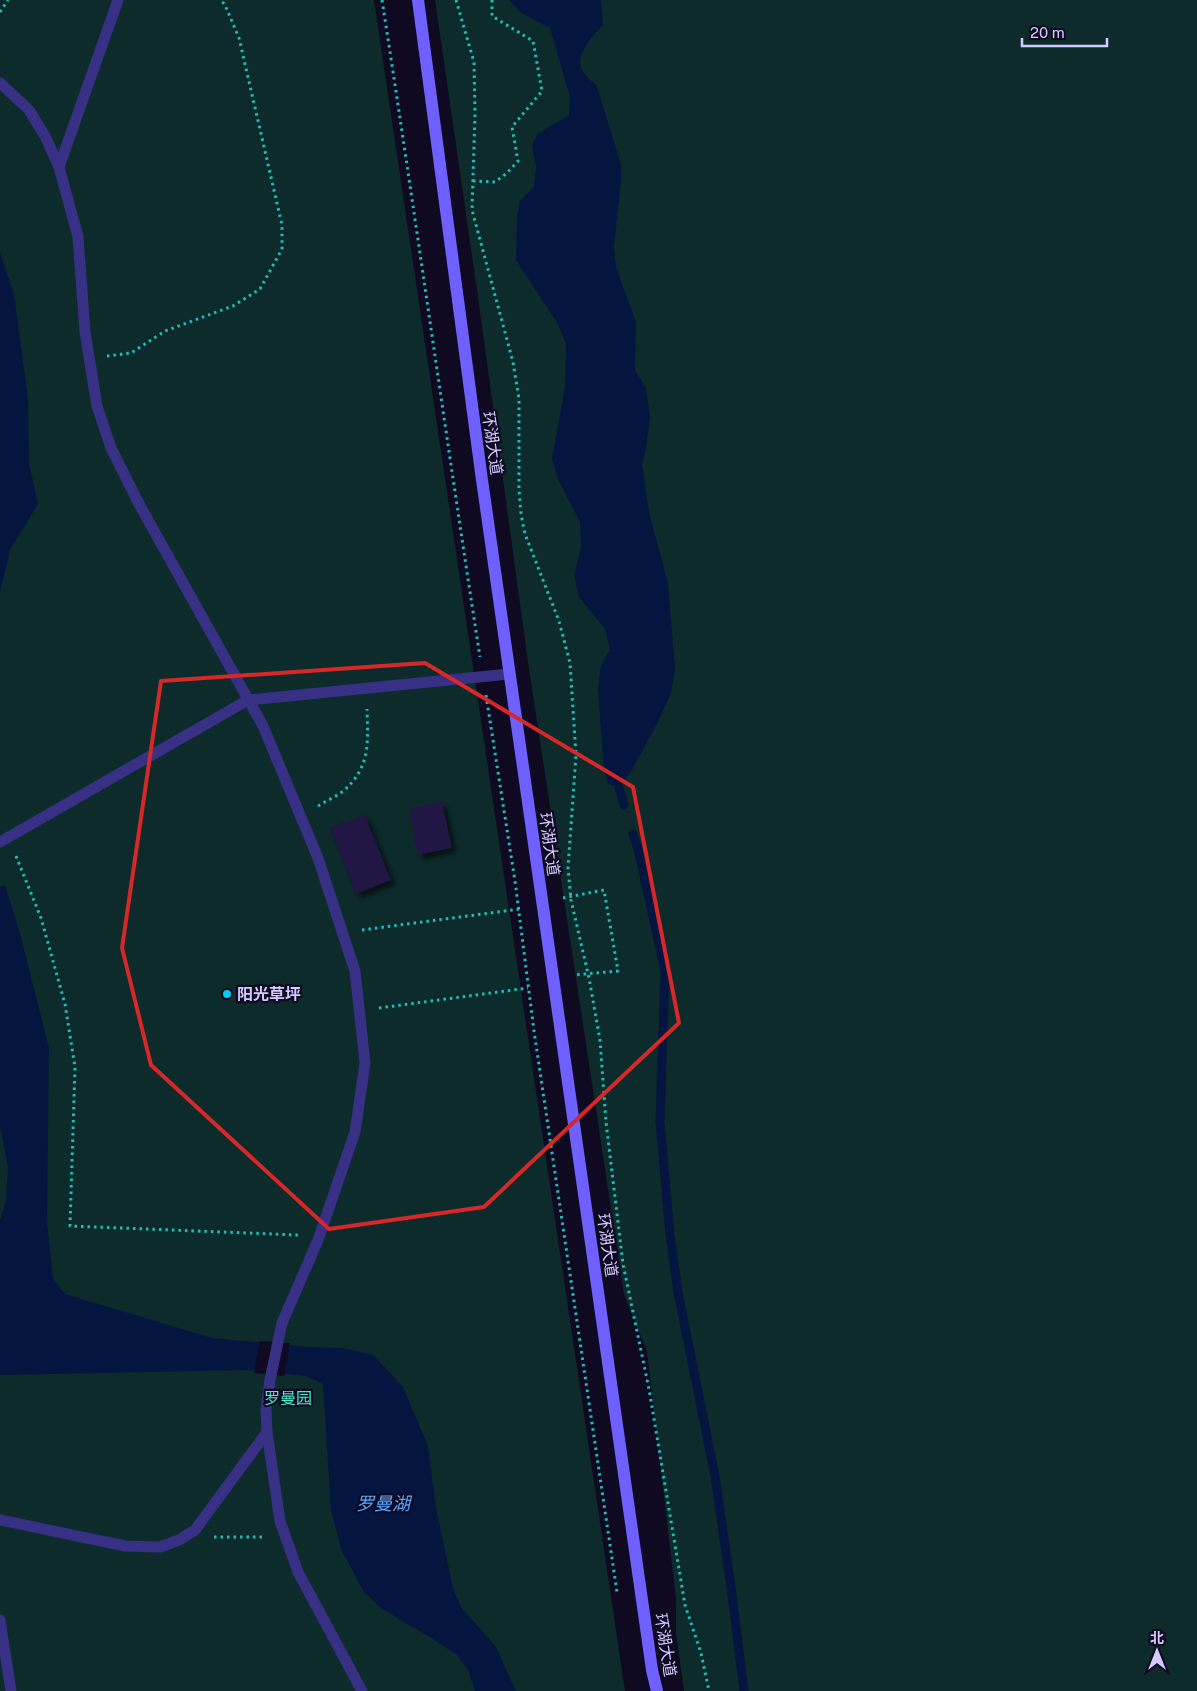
<svg xmlns="http://www.w3.org/2000/svg" width="1197" height="1691" font-family="'Public Sans','Noto Sans SC',sans-serif">
	<defs>
		<filter id="shadow"><feDropShadow dx="4.5" dy="4.5" stdDeviation="2.5" flood-color="#0009"/></filter>
	</defs>
	<rect width="100%" height="100%" fill="#0f0a21"/>
	<g fill="#0d2b2b">
		<polygon points="0,0 374,0 625,1691 0,1691"/>
		<polygon points="435,0 1197,0 1197,1691 684,1691 676,1632 676,1598 647,1352 624,1294 528,662 478,297"/>
	</g>
	<g fill="#041640">
		<path d="M509 0H601L603 25C586 44 565 65 596 84L621 164V181L614 247 616 267 636 322 635 370 646 388 650 417 646 449 642 463 649 512 668 584 675 669 671 693 658 722 632 770 619 788 608 784 604 771 598 689 601 665 610 650 605 629 579 597 574 575 581 548 580 522 558 479 552 459 565 387 566 344 558 324 516 260 517 218 520 200 534 187 536 167 532 146 537 134 569 115 570 97 550 28 521 13Z"/>
		<polygon points="0,253 14,294 28,399 29,463 38,504 10,550 0,592"/>
		<polygon points="5,885 19,930 49,1048 47,1222 53,1279 65,1294 212,1338 308,1347 344,1348 373,1355 403,1387 428,1446 436,1508 453,1588 461,1607 496,1647 516,1691 475,1691 468,1670 457,1655 430,1637 382,1609 364,1592 341,1549 331,1510 323,1384 306,1376 248,1370 0,1375 0,1220 6,1201 8,1168 0,1126 0,887"/>
	</g>
	<polygon fill="#0f0a21" points="260,1341 290,1343 284,1376 254,1373"/>
	<g fill="none" stroke-linecap="round" stroke-linejoin="round">
		<g stroke="#041640" stroke-width="9">
			<polyline points="619,788 624,805"/>
			<polyline points="633,834 639,853 665,971 660,1122 670,1235 678,1292 715,1476 731,1587 744,1691"/>
		</g>
	</g>
	<g fill="#211444" filter="url(#shadow)">
		<polygon points="442,802 452,848 418,855 409,809"/>
		<polygon points="365,815 391,880 356,894 330,828"/>
	</g>
	<g fill="none" stroke-linecap="round" stroke-linejoin="round">
		<g stroke="#20bdbc" stroke-width="3" stroke-dasharray="2.5 4" stroke-linecap="butt">
			<path d="M382 0C416 219 446 438 480 657"/>
			<polyline points="456,0 474,62 475,113 472,210 513,362 519,399 519,489 521,514 525,534 559,621 570,663 576,755 568,868 571,900 589,978 600,1040 606,1122 623,1264 649,1389 685,1605 701,1653 709,1691"/>
			<polyline points="0,12 8,0"/>
			<polyline points="473,181 495,182 507,173 518,161 512,127 542,91 533,41 492,16 492,0"/>
			<polyline points="107,356 131,353 165,331 233,306 260,289 282,249 282,225 239,38 225,5 221,0"/>
			<polyline points="486,695 515,881 534,1031 617,1592"/>
			<path d="M318 806C326 801 335 797 342 792 371 768 368 742 367 709"/>
			<polyline points="16,856 41,918 65,1004 75,1067 70,1226 298,1235"/>
			<polyline points="563,898 604,890 618,971 574,975"/>
			<polyline points="362,930 520,909"/>
			<polyline points="379,1008 528,988"/>
			<polyline points="214,1537 266,1537"/>
		</g>
		<g stroke="#383085" stroke-width="11">
			<polyline points="0,83 29,110 45,136 59,167 78,237 85,332 97,406 111,448 139,504 263,726 318,858 355,971 365,1063 355,1132 318,1240 282,1323 270,1380 266,1409 267,1432 280,1521 298,1572 362,1691"/>
			<polyline points="59,167 118,0"/>
			<polyline points="0,842 248,700 509,674"/>
			<polyline points="0,1520 125,1546 160,1547 179,1540 195,1530 267,1432"/>
			<polyline points="0,1620 11,1691"/>
		</g>
		<polyline stroke="#6e61ff" stroke-width="12" points="418,0 482,480 652,1670 657,1691"/>
	</g>
	<path fill="none" stroke="#d62828" stroke-width="4" stroke-linejoin="round" d="M425 663 633 787 679 1023 484 1207 329 1229 151 1065 122 948 161 681Z"/>
	<circle fill="#00cef5" stroke="#0f0a21" stroke-width="2" cx="227" cy="994" r="5"/>
	<g text-anchor="middle" stroke-width="4.5" stroke-linejoin="round" paint-order="stroke">
		<g font-size="16" fill="#d3caff" stroke="#0f0a21">
			<text transform="translate(493 443) rotate(82)" y="6">环湖大道</text>
			<text transform="translate(550 844) rotate(82)" y="6">环湖大道</text>
			<text transform="translate(608 1245) rotate(82)" y="6">环湖大道</text>
			<text transform="translate(666 1645) rotate(81)" y="6">环湖大道</text>
		</g>
		<g font-size="16" font-weight="bold" fill="#d3caff" stroke="#0f0a21" text-anchor="start">
			<text x="237" y="1000">阳光草坪</text>
		</g>
		<g font-size="16" fill="#49eccc" stroke="#0f0a21">
			<text x="288" y="1404">罗曼园</text>
		</g>
		<g font-size="18" font-style="italic" fill="#58a8ff" stroke="#0f0a21">
			<text x="383" y="1510">罗曼湖</text>
		</g>
	</g>
	<g transform="translate(1157 1651)" stroke="#0f0a21" stroke-width="4" paint-order="stroke">
	<path d="M0-4L9 19L0 12L-9 19Z" fill="#d3caff"/>
	<text y="-8" font-size="14" font-weight="bold" text-anchor="middle" fill="#d3caff">北</text>
	</g>
	<path d="M1022 38v8h85v-8" fill="none" stroke="#d3caff" stroke-width="2.5"/>
	<text x="1030" y="38" font-size="15" fill="#d3caff" stroke="#0f0a21" stroke-width="4" paint-order="stroke">20 m</text>
</svg>
